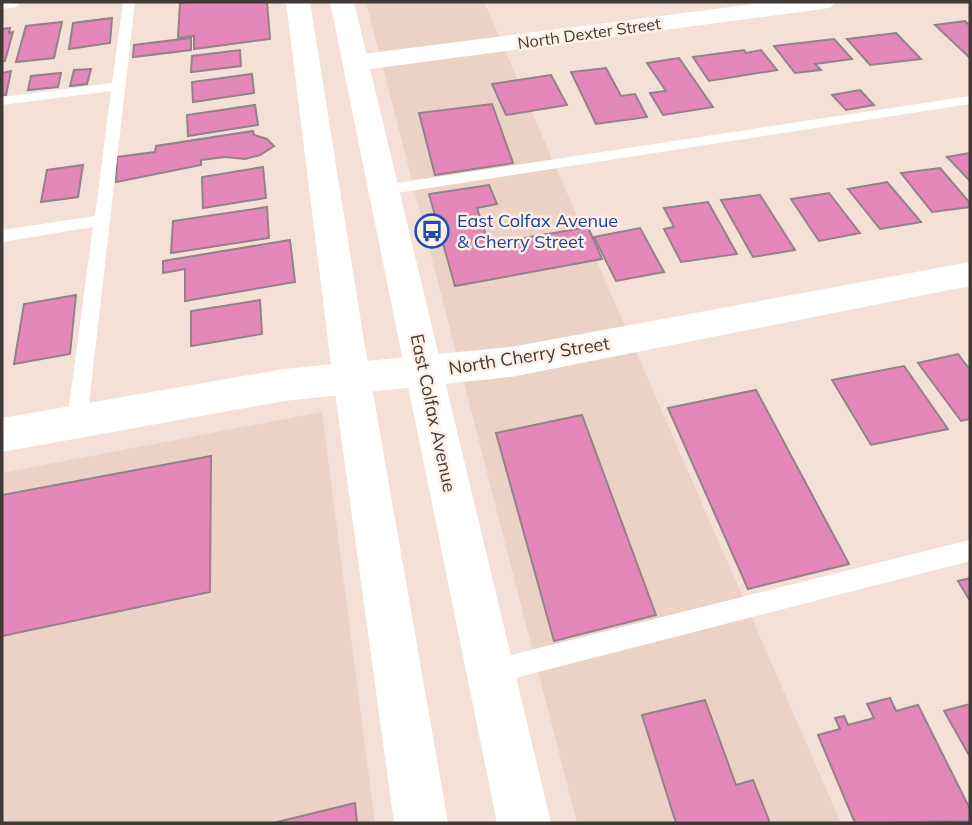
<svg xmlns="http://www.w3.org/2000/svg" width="972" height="825" font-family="Mulish,sans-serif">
	<rect width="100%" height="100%" fill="#f4e0d6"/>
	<g fill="#ecd2c4">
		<polygon points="366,2 484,2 841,823 577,823"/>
		<polygon points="322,412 375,823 2,823 2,473"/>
	</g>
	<g fill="#e488b9" stroke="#94818a" stroke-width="2">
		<polygon points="193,2 267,2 270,39 194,49 194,36 178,38 180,3"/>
		<polygon points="112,18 110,43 69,49 73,23"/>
		<polygon points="965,21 970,26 970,58 935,25"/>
		<polygon points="62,22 54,58 16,62 26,26"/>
		<polygon points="10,28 9,33 13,32 5,61 2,61 2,29"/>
		<polygon points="896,33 921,59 870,65 847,39"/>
		<polygon points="191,38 191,50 133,57 134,45"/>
		<polygon points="834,39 852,59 815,64 821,70 795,73 774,46"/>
		<polygon points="240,50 241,66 191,72 192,56"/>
		<polygon points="744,50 746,53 761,50 777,70 709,81 693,57"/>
		<polygon points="679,58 713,107 663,115 650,93 666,91 647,63"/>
		<polygon points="606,68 621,96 635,94 647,117 596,124 571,72"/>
		<polygon points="91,69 87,84 70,86 74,70"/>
		<polygon points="11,71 6,95 2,95 2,73"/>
		<polygon points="61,73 58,87 28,90 31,76"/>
		<polygon points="252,74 254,93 193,102 192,82"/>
		<polygon points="551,75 567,105 506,115 492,84"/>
		<polygon points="860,90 874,105 846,110 832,95"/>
		<polygon points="492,104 513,163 435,175 419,113"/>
		<polygon points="255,105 258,125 188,136 187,115"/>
		<polygon points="253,131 254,135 267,139 274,146 260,155 245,159 225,157 201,160 201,165 116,182 117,157 155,152 156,146"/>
		<polygon points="970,153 970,181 947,157"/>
		<polygon points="83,165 78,197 41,202 47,170"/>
		<polygon points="263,167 266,198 203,208 202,177"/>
		<polygon points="940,168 970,203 970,207 932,212 901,173"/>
		<polygon points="887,182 921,222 880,229 848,189"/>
		<polygon points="489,185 497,204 477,208 489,244 588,227 602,259 455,286 429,194"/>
		<polygon points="829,193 860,233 819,241 791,199"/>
		<polygon points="760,195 795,250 753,257 721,200"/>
		<polygon points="708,202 737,254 681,262 664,229 674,227 664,208"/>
		<polygon points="267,207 269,238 171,253 173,221"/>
		<polygon points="640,228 664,272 616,281 594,237"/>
		<polygon points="290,240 295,282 185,301 185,269 163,273 163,261"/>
		<polygon points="76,295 70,354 14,364 24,304"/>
		<polygon points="260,300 262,334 191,346 191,311"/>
		<polygon points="958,354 970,370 970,419 961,421 918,363"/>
		<polygon points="904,366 948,429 871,445 832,380"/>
		<polygon points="756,390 849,564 748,589 668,408"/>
		<polygon points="582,415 656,615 554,641 496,433"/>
		<polygon points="211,456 210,592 2,636 2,495"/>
		<polygon points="970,578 970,601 958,581"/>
		<polygon points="890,698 896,711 918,705 970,809 970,821 855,823 818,735 840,729 835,718 844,716 848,725 874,718 867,704"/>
		<polygon points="705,700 736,785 753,780 770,823 676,823 642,715"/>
		<polygon points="970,704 970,757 944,711"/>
		<polygon points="355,803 357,823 273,823"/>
	</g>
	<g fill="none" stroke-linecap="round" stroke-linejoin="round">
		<g fill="#fff" fill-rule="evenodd">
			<polygon points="123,2 135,2 87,421 84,427 77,429 70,427 67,421 93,227 2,242 2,230 95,216 111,91 2,105 2,97 112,83"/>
			<polygon points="970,96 970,104 384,195 376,190 384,185"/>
			<polygon points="970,540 970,561 491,684 483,680 479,672 483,664 491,660"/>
		</g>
		<g fill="#fff" fill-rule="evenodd">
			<polygon points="2,2 20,2 16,7 2,9"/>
			<polygon points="770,2 835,2 831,7 823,9 355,71 346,68 342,63 346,58 355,55"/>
			<polygon points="970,262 970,286 511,377 284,401 2,452 2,418 284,369 511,347"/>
		</g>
		<g fill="#fff" fill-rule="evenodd">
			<polygon points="286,2 310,2 364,341 448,823 394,823 328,341"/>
			<polygon points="330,2 354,2 551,823 497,823"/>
		</g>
	</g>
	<defs>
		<symbol id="bus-ring" viewBox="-11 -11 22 22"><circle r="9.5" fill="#ffefe6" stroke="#1a4fb4" stroke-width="1.5"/><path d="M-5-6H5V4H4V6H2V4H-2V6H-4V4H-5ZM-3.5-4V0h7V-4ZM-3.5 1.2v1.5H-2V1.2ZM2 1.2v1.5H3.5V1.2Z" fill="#1a4fb4"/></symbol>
	</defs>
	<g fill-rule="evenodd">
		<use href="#bus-ring" x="413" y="212" width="38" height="38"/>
	</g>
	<g text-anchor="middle" stroke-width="5" stroke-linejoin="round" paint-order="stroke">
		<g font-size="16" fill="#413935" stroke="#ffefe6">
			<text transform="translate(589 33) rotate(-8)" y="6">North Dexter Street</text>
		</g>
		<g font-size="18" fill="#164399" stroke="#ffefe6" text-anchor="start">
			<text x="457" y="227">East Colfax Avenue<tspan x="457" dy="21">&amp; Cherry Street</tspan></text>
		</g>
		<g font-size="18" fill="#413935" stroke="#ffefe6">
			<text transform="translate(529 356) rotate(-9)" y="6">North Cherry Street</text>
			<text transform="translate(433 413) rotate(78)" y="6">East Colfax Avenue</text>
		</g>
	</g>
	<rect width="972" height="825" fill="none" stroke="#413935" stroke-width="7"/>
</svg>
